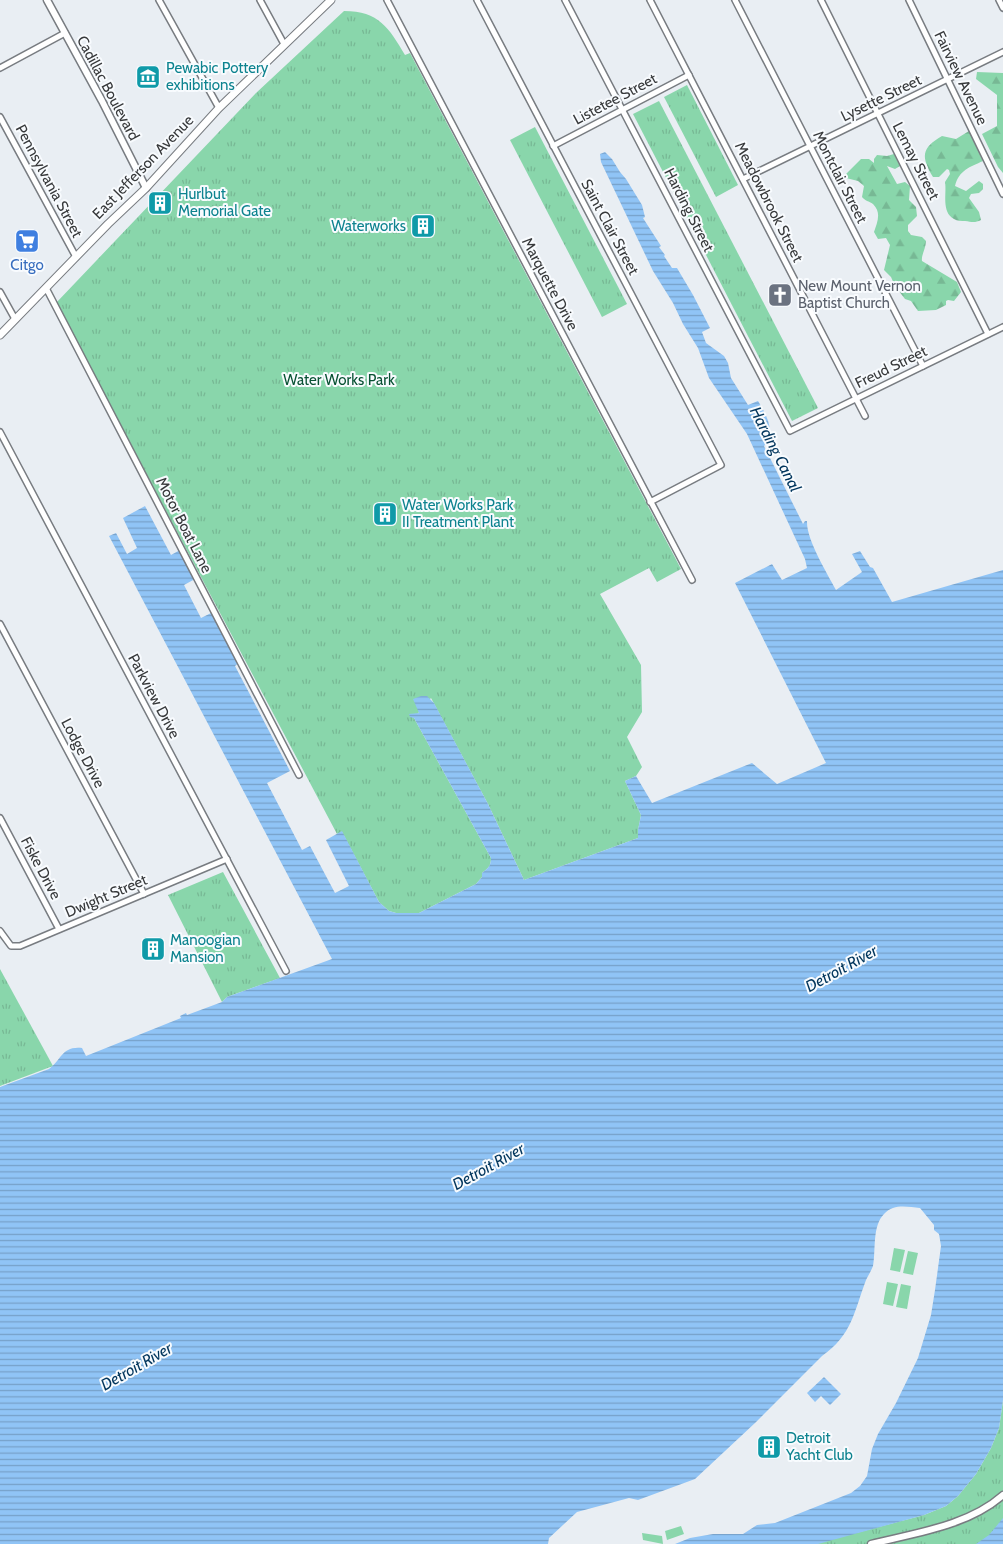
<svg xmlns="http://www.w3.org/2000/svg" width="1003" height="1544" font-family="Cabin,sans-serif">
	<defs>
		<pattern id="grass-tufts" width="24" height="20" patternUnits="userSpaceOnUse" patternTransform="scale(1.25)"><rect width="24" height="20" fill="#89d6ab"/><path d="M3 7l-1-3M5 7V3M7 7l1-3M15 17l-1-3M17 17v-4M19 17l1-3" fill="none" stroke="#77b894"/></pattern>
		<pattern id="forest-firs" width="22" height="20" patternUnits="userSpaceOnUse" patternTransform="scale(1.25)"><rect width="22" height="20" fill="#89d6ab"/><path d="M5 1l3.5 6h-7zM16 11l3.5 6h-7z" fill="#77b894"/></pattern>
		<pattern id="water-rules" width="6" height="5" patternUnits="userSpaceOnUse" patternTransform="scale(1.25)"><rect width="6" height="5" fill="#90c4f6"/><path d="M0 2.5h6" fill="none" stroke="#76a0c8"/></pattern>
	</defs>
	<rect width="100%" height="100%" fill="#e9eef3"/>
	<g fill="url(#grass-tufts)">
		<path d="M344 11C379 11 389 28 405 55L410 53 681 569 657 582 649 568 600 594 641 665 642 712 627 737 642 767 636 776 625 781 641 815 638 830V838L524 880 488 804 431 698 414 718 491 858C491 866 488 868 482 873V877L476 884 419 913H396L389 911 379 902 342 832 337 834 56 303 256 93Z"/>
		<polygon points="687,85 738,185 716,197 664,97"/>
		<polygon points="659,101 818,408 792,421 633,114"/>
		<polygon points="535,127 627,304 602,317 510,140"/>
		<polygon points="223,872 280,978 227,997 222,1002 168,895"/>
		<polygon points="0,969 53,1066 0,1086"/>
		<polygon points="1003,1400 1003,1544 814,1544 924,1515 946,1506 958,1496 976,1474 991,1448 999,1428"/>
	</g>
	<g fill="url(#forest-firs)">
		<polygon points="977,72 1003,73 1003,173 998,167 982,134 997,126 997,95 976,79"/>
		<path d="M969 131 983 161C970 167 959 170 955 186L966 191 979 181 983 184V189L979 193 971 194 969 198 979 212 981 220C975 223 972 222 965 221 962 221 957 221 954 219 941 212 947 193 945 182L950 174 949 170 947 169 939 177H933C921 157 921 148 942 136L956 139Z"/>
		<path d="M894 154 900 166 895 169 887 166 897 184 905 182 910 186 909 200 916 207 917 216 908 225V231L911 235 922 237 926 241C926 248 921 255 922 261L957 282 961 292 954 301 948 300 946 301V305L936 310 918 311 911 301 905 299 895 286 891 277 884 270 890 245 886 238 878 239 874 232C877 223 882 213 873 204 869 201 865 201 862 197L864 186 858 181 846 178V174L861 159H869L874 163V159L877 155 887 156Z"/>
	</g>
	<g fill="#89d6ab">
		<polygon points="894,1248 905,1250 900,1272 890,1270"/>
		<polygon points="908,1251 918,1253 913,1275 903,1273"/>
		<polygon points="887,1282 898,1284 893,1306 883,1304"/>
		<polygon points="901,1284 911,1286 907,1309 896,1307"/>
		<polygon points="681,1526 684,1534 667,1540 665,1531"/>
		<polygon points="642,1533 662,1536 663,1544 643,1540"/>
	</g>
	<g fill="url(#water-rules)">
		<path d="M605 152 612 159 620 172 626 179 642 205 645 217 643 218 661 246 659 247 665 255 664 256 672 268H677L693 295 710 328 702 332 706 343 724 356 728 363 731 378 748 405 758 401C766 414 777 433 764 446L803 524 805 521H807C806 539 827 573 836 590L862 572 852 554 860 551 870 567 873 568 892 602 1003 570V1400L999 1428 991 1448 976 1474 958 1496 946 1506 924 1515 818 1544H675L690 1538 713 1534H743L757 1525 775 1523 851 1493 860 1486 867 1476 872 1449 878 1434 896 1403 918 1358 931 1315 935 1290 941 1246 939 1234 934 1230V1225L920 1208C908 1207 894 1203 884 1214 872 1226 876 1250 873 1266 871 1271 868 1276 866 1280 854 1312 852 1335 822 1356L755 1423 695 1479 638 1500 629 1498 577 1512 549 1538 548 1544H0V1087L49 1069C62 1060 61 1046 82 1048L86 1056 181 1018 180 1016 186 1013 187 1015 222 1002 227 997 332 959 109 536 116 533 127 554 137 548 123 518 145 506 171 555 180 550 195 579 184 585 201 618 213 612 240 662 235 666 290 771 267 783 302 850 310 846 335 893 349 886 326 840 342 831 379 902 389 911 396 913H419L476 884 482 877V873C488 868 491 866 491 858L414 718 410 717 409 714 419 713 413 699 421 696H427L434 703 488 804 524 880 638 838V830L641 815 625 781 636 776 652 803 752 763 777 784 826 763 735 583 772 564 782 580 807 568 805 559 747 434 709 378 698 348 683 324 673 303 653 271 601 162 600 154Z"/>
		<polygon points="824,1377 841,1394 830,1405 821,1396 815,1402 807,1393"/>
		<polygon points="1003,1518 1003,1544 976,1544 989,1535"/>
	</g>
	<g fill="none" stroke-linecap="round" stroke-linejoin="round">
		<defs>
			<g id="minor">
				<polyline points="159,0 219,108"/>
				<polyline points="260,0 284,44"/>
				<polyline points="387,0 692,580"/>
				<polyline points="477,0 721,465 650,502"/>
				<polyline points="565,0 790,431 1003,327"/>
				<polyline points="650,0 865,416"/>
				<polyline points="735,0 923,366"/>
				<polyline points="821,0 988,334"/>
				<polyline points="909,0 1003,194"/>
				<polyline points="999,0 1003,8"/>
				<polyline points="0,68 65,33"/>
				<polyline points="0,117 76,257"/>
				<polyline points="553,146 689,75"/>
				<polyline points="743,179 1003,52"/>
				<polyline points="46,288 299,775"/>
				<polyline points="0,292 15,319"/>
				<polyline points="0,432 286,971"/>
				<polyline points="0,624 144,894"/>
				<polyline points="0,818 59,929"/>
				<polyline points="0,931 11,946 20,946 227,859"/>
			</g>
			<g id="tertiary">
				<polyline points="47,0 102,101 146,188"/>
				<path d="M871 1544C915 1533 968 1526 1003 1495"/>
			</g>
			<polyline id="secondary" points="0,335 108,224 146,188 219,108 331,0"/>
		</defs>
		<use href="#minor" stroke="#787c81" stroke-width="8"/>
		<use href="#tertiary" stroke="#787c81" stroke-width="9"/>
		<use href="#secondary" stroke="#787c81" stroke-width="9"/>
		<use href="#minor" stroke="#fff" stroke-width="5"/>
		<use href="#tertiary" stroke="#fff" stroke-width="6"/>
		<use href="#secondary" stroke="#fff" stroke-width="7"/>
	</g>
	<defs>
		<symbol id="museum-square" viewBox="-11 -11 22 22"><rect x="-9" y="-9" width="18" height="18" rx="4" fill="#0f9aa8" stroke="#f8fbfe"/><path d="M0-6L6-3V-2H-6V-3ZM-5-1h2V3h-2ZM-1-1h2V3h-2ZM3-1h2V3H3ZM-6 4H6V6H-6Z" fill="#fff"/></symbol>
		<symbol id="building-square" viewBox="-11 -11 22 22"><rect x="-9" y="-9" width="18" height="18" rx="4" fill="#0f9aa8" stroke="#f8fbfe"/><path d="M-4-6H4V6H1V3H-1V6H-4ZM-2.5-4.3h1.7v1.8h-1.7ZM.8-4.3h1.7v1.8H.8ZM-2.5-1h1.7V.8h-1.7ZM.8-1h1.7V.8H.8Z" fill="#fff"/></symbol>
		<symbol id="supermarket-square" viewBox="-11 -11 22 22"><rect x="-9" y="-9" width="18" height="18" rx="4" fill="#3f7fe0" stroke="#f8fbfe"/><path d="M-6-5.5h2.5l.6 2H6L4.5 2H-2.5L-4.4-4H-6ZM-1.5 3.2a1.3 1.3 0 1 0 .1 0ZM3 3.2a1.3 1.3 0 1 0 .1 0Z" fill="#fff"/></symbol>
		<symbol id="church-square" viewBox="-11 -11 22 22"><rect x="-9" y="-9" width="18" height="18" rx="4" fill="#6b7280" stroke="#f8fbfe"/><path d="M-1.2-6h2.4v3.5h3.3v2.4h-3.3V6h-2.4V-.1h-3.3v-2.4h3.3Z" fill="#fff"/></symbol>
	</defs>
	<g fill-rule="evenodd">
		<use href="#museum-square" x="134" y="63" width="28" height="28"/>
		<use href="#building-square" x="146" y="189" width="28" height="28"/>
		<use href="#building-square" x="409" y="212" width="28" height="28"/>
		<use href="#supermarket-square" x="13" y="227" width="28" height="28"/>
		<use href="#church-square" x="766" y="281" width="28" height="28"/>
		<use href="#building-square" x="371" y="500" width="28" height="28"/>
		<use href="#building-square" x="139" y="935" width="28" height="28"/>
		<use href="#building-square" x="755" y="1433" width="28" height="28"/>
	</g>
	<g text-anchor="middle" stroke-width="4" stroke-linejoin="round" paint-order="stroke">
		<g font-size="15" fill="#0d838f" stroke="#f8fbfe" text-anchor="start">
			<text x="166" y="73">Pewabic Pottery<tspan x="166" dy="17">exhibitions</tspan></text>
			<text x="178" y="199">Hurlbut<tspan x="178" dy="17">Memorial Gate</tspan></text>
			<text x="406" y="231" text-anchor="end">Waterworks</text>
			<text x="402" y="510">Water Works Park<tspan x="402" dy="17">II Treatment Plant</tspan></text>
			<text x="170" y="945">Manoogian<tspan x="170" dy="17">Mansion</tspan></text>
			<text x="786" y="1443">Detroit<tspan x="786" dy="17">Yacht Club</tspan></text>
		</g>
		<g font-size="15" fill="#37393b" stroke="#f8fbfe">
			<text transform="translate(961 78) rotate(64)" y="5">Fairview Avenue</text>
			<text transform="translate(108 88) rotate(62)" y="5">Cadillac Boulevard</text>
			<text transform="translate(881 98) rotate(-26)" y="5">Lysette Street</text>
			<text transform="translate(615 99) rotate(-28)" y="5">Listetee Street</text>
			<text transform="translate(916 161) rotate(63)" y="5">Lemay Street</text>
			<text transform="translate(143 167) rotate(-46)" y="5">East Jefferson Avenue</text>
			<text transform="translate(840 177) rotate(63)" y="5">Montclair Street</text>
			<text transform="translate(49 181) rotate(62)" y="5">Pennsylvania Street</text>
			<text transform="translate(769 202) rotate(63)" y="5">Meadowbrook Street</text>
			<text transform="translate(689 210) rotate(63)" y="5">Harding Street</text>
			<text transform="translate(610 227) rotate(62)" y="5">Saint Clair Street</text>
			<text transform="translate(550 284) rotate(62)" y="5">Marquette Drive</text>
			<text transform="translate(891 367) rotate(-26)" y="5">Freud Street</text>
			<text transform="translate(184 525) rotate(63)" y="5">Motor Boat Lane</text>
			<text transform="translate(154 696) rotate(62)" y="5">Parkview Drive</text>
			<text transform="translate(83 753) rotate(62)" y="5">Lodge Drive</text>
			<text transform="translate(41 868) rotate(62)" y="5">Fiske Drive</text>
			<text transform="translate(106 896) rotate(-23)" y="5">Dwight Street</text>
		</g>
		<g font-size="15" fill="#366cbe" stroke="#f8fbfe">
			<text x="27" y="270">Citgo</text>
		</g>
		<g font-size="15" fill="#5b616d" stroke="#f8fbfe" text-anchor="start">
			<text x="798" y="291">New Mount Vernon<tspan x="798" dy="17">Baptist Church</tspan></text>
		</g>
		<g font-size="15" fill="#085233" stroke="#f8fbfe">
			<text x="339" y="385">Water Works Park</text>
		</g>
		<g font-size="16" font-style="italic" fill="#02365d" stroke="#f8fbfe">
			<text transform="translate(776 449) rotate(63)" y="6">Harding Canal</text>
			<text transform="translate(841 968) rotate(-29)" y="6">Detroit River</text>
			<text transform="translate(488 1166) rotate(-29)" y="6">Detroit River</text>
			<text transform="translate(136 1366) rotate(-30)" y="6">Detroit River</text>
		</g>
	</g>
</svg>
